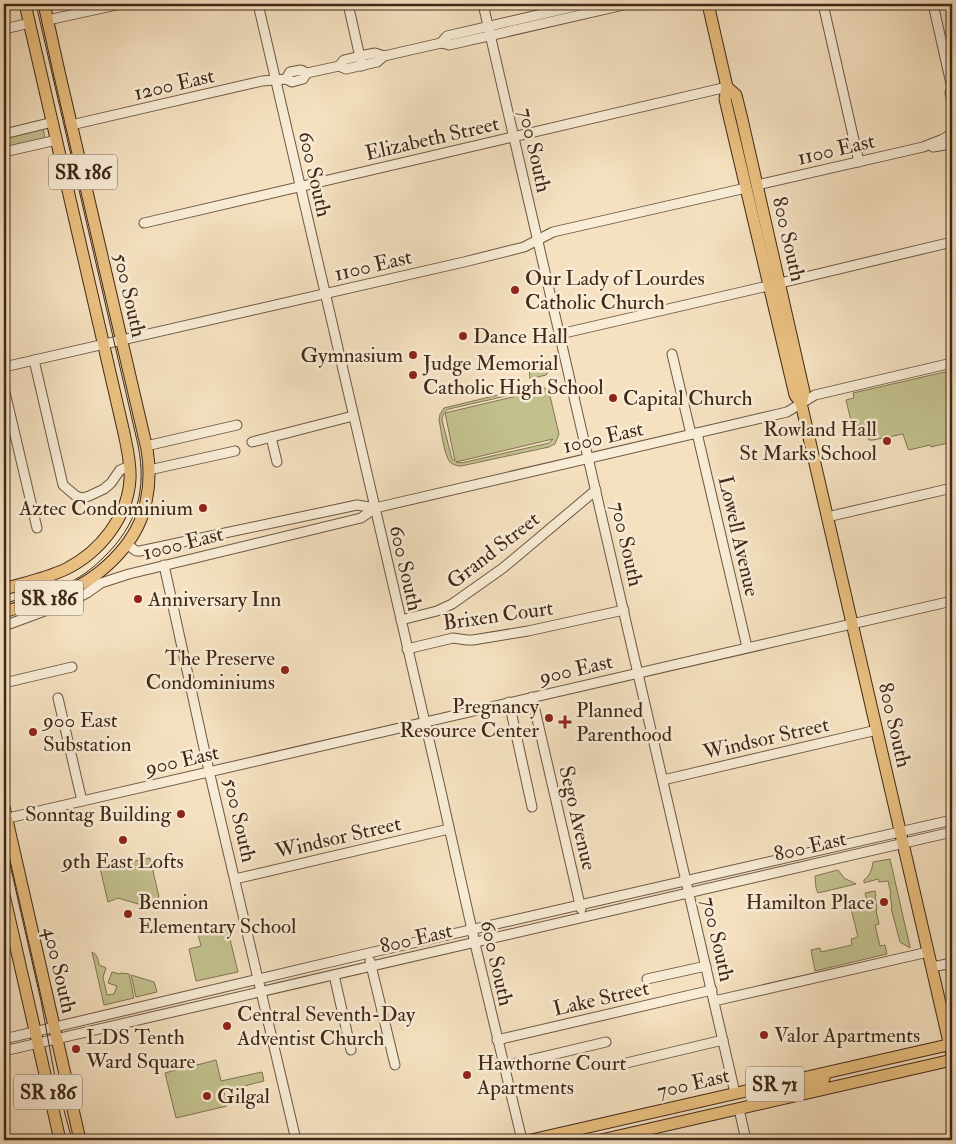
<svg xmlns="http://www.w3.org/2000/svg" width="956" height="1144" font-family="'IM FELL Double Pica',serif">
	<rect width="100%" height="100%" fill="#f5e1c0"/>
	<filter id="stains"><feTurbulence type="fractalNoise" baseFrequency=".004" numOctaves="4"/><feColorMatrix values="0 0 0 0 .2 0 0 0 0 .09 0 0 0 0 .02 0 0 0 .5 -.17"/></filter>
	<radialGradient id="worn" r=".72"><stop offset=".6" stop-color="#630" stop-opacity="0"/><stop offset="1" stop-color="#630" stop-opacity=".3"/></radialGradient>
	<g fill="#c2c18e" stroke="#817454" fill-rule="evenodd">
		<polygon points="43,127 45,139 4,148 4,136"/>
		<polygon points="549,360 551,369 546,375 530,379 529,368 535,366 534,363"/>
		<polygon points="949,371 952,380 951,381 952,388 952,440 949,441 952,440 952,442 931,447 930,445 909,450 908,449 903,434 873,440 869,440 868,438 876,436 874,428 866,430 853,429 846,400 854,398 853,393"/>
		<path d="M535 386C541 385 546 388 549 392L559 434 555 444 549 447 461 466C457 466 453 465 450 462 444 455 441 429 439 420L440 414 444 408ZM537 389 542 390 445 413 455 461 452 459 442 420C443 414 444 411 449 409ZM553 439 549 443 461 463 456 462Z"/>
		<polygon points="150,858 159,897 145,906 118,898 108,902 100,868"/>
		<path d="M890 859 910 947V948L900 942 891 908 892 907 890 895 891 894 888 881 879 882 878 879 864 883V880C870 875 872 870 873 862Z"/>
		<polygon points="838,870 844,878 856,884 818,893 816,888 815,876"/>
		<polygon points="875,891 876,896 875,897 877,909 876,910 879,924 875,925 880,946 885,945 887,954 815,971 811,950 820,948 821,952 852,945 851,939 858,937 851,909 868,905 865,893"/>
		<polygon points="227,927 238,972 196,981 189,949 201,946 198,934"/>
		<path d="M92 952C98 955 98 960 99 965L106 968 103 977 107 995 114 994 117 986 108 983 112 972 120 974 121 973 129 974 134 998 104 1005Z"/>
		<polygon points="131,975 154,982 157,992 136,997"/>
		<polygon points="216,1060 221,1081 262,1072 264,1081 224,1091 227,1106 176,1118 165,1073 176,1070 175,1065 196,1061 197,1065"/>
	</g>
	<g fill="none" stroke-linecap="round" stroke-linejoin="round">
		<defs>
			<g id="minor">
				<polyline points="258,4 440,787 477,952 522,1140"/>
				<polyline points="348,4 362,66"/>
				<polyline points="483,4 735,1093"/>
				<polyline points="823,4 859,162"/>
				<polyline points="933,4 952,88"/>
				<polyline points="48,20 121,4"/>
				<polyline points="4,29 30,23"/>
				<polyline points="441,43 447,36 585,4"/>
				<polyline points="339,66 344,60 360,56 375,53 384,56"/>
				<polyline points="286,79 290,72 301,70 307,73"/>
				<polyline points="952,87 950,93 952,102"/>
				<polyline points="71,125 262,81 286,79 292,82 303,79 307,73 339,66 346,69 377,62 384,56 441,43 449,45 628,4"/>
				<polyline points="4,134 53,122"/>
				<polyline points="933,147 945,145 952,145"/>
				<polyline points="4,152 57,140"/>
				<polyline points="757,185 923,147 941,140 952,134"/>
				<polyline points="144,223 727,87"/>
				<polyline points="560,334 759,288 952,242"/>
				<polyline points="672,354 691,434"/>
				<polyline points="34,360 63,485 76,496 82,498 89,496 104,489 111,483 120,470 130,466"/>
				<polyline points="4,367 464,262 524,247 553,232 746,188"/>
				<polyline points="4,388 37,528"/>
				<polyline points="697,433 747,647"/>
				<polyline points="271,437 277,462"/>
				<polyline points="252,442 353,416"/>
				<polyline points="146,446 237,425"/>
				<polyline points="149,470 235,451"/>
				<polyline points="827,517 952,488"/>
				<polyline points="127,544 136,551 140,551 357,505 375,508"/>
				<polyline points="164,565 209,771 296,1140"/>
				<polyline points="401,620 437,611 452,604 503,568 596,490"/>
				<polyline points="4,626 69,602 87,593 101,583 129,574 361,518 375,508 787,412 815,395 952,363"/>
				<polyline points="407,649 453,638 467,640 473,640 528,631 624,610"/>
				<polyline points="4,683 72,667"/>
				<polyline points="532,697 581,909"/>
				<polyline points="58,698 82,801"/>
				<polyline points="509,702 532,807"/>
				<polyline points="663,780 877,730"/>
				<polyline points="4,819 952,601"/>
				<polyline points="235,879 449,829"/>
				<polyline points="370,961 395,1065"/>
				<polyline points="932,967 952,963"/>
				<polyline points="334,975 351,1050"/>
				<polyline points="647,979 706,966"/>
				<polyline points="714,1001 928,952"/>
				<polyline points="4,1039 369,953 952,820"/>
				<polyline points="497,1040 712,990"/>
				<polyline points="4,1051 952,832"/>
				<polyline points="618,1065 723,1040"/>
				<polyline points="504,1066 606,1042"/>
				<polyline points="739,1109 746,1140"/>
			</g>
			<g id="major">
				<polyline points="708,4 727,87 725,99 795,395 801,403 952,1055"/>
				<polyline points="727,87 736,95 742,119 804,392 801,403"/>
				<path d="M4 589C24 583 47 578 66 569 100 552 128 517 130 479 131 463 127 448 124 433L25 4"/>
				<path d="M4 612C22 606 41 602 58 595 98 581 138 544 146 502 150 484 150 467 147 449L60 76 44 4"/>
				<polyline points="4,807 80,1140"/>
				<polyline points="4,895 60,1140"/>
				<polyline points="767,1094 805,1086 824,1079"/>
				<polyline points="531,1140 952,1044"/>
				<polyline points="601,1140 952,1060"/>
			</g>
		</defs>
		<use href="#minor" stroke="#6d5643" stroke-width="11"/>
		<use href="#major" stroke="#402819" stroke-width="13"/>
		<use href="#minor" stroke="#f8ecd6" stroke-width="9"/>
		<use href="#major" stroke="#eac080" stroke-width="11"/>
		<g stroke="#402819" stroke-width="1">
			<path d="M4 604C26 596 49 592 70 582 83 576 94 567 104 557 137 525 147 490 138 445L36 4"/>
			<polyline points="4,838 41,1001 55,1077 72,1140"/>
		</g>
	</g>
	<g fill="#8f2418" stroke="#f8ecd6" stroke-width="2">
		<circle cx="515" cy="290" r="5"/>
		<circle cx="463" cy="336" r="5"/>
		<circle cx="413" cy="355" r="5"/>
		<circle cx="413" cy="375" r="5"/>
		<circle cx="613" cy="398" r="5"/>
		<circle cx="887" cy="441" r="5"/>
		<circle cx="203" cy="508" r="5"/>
		<circle cx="138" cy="599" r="5"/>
		<circle cx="285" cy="670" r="5"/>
		<circle cx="549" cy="718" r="5"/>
		<path d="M562.5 714.5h5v5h5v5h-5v5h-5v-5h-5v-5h5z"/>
		<circle cx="33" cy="732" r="5"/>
		<circle cx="181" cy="814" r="5"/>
		<circle cx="123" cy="840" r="5"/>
		<circle cx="884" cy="902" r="5"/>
		<circle cx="128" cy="914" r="5"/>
		<circle cx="227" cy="1026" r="5"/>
		<circle cx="764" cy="1035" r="5"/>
		<circle cx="76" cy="1049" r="5"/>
		<circle cx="467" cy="1075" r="5"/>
		<circle cx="207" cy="1096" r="5"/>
	</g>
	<g text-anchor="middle" stroke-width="5" stroke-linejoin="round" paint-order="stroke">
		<g fill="#f8ecd6" stroke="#776352" stroke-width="1">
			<rect x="49" y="154.5" width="68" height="35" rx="4"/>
			<rect x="15" y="580.5" width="68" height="35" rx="4"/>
			<rect x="746" y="1066.5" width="58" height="35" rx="4"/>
			<rect x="14" y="1074.5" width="68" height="35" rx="4"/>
		</g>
		<g font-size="20" font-weight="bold" fill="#402819">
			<text x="83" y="179">SR 186</text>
			<text x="49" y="605">SR 186</text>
			<text x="775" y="1091">SR 71</text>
			<text x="48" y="1099">SR 186</text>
		</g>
		<g font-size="21" fill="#402819" stroke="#f8ecd6">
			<text transform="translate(174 84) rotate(-13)" y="7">1200 East</text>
			<text transform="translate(432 138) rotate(-13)" y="7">Elizabeth Street</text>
			<text transform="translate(836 149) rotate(-13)" y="7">1100 East</text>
			<text transform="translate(535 150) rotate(77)" y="7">700 South</text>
			<text transform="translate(315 174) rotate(77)" y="7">600 South</text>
			<text transform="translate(789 239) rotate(77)" y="7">800 South</text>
			<text transform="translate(373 265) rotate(-13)" y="7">1100 East</text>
			<text transform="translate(130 295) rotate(77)" y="7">500 South</text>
			<text transform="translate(603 437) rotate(-13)" y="7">1000 East</text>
			<text transform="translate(739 536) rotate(77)" y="7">Lowell Avenue</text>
			<text transform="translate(183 543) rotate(-14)" y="7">1000 East</text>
			<text transform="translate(627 544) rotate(77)" y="7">700 South</text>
			<text transform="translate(493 550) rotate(-38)" y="7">Grand Street</text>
			<text transform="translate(406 568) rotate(77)" y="7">600 South</text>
			<text transform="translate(498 615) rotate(-8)" y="7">Brixen Court</text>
			<text transform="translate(576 669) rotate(-13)" y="7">900 East</text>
			<text transform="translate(895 725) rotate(77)" y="7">800 South</text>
			<text transform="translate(766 738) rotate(-13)" y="7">Windsor Street</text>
			<text transform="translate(182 760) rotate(-13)" y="7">900 East</text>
			<text transform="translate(578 818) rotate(77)" y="7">Sego Avenue</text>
			<text transform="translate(240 820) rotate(77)" y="7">500 South</text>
			<text transform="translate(338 837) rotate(-13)" y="7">Windsor Street</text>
			<text transform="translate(810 846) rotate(-13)" y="7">800 East</text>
			<text transform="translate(416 938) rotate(-13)" y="7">800 East</text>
			<text transform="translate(718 939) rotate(77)" y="7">700 South</text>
			<text transform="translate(497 963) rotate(77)" y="7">600 South</text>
			<text transform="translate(60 970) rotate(77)" y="7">400 South</text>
			<text transform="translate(601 998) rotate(-13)" y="7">Lake Street</text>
			<text transform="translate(693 1083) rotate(-13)" y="7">700 East</text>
		</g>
		<g font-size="21" fill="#402819" stroke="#f8ecd6" text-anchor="start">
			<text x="525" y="285">Our Lady of Lourdes<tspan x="525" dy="24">Catholic Church</tspan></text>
			<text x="473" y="343">Dance Hall</text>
			<text x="403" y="362" text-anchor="end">Gymnasium</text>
			<text x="423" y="370">Judge Memorial<tspan x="423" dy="24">Catholic High School</tspan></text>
			<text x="623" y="405">Capital Church</text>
			<text x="877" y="436" text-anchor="end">Rowland Hall<tspan x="877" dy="24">St Marks School</tspan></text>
			<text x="193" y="515" text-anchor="end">Aztec Condominium</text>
			<text x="148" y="606">Anniversary Inn</text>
			<text x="275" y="665" text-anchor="end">The Preserve<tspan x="275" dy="24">Condominiums</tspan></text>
			<text x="539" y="713" text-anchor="end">Pregnancy<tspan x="539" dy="24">Resource Center</tspan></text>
			<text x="576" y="717">Planned<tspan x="576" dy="24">Parenthood</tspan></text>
			<text x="43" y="727">900 East<tspan x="43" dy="24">Substation</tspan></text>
			<text x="171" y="821" text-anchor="end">Sonntag Building</text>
			<text x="123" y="868" text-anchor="middle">9th East Lofts</text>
			<text x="138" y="909">Bennion<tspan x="138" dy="24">Elementary School</tspan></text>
			<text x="874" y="909" text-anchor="end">Hamilton Place</text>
			<text x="237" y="1021">Central Seventh-Day<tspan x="237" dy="24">Adventist Church</tspan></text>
			<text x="774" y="1042">Valor Apartments</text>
			<text x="86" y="1044">LDS Tenth<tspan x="86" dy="24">Ward Square</tspan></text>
			<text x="477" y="1070">Hawthorne Court<tspan x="477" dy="24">Apartments</tspan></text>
			<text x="217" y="1103">Gilgal</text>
		</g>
	</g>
	<rect width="956" height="1144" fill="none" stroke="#f5e1c0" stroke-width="20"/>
	<rect x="5" y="5" width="946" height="1134" fill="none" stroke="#402819" stroke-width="2.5"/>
	<rect x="10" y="10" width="936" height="1124" fill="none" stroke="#402819"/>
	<rect width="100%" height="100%" filter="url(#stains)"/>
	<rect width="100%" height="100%" fill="url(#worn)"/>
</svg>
